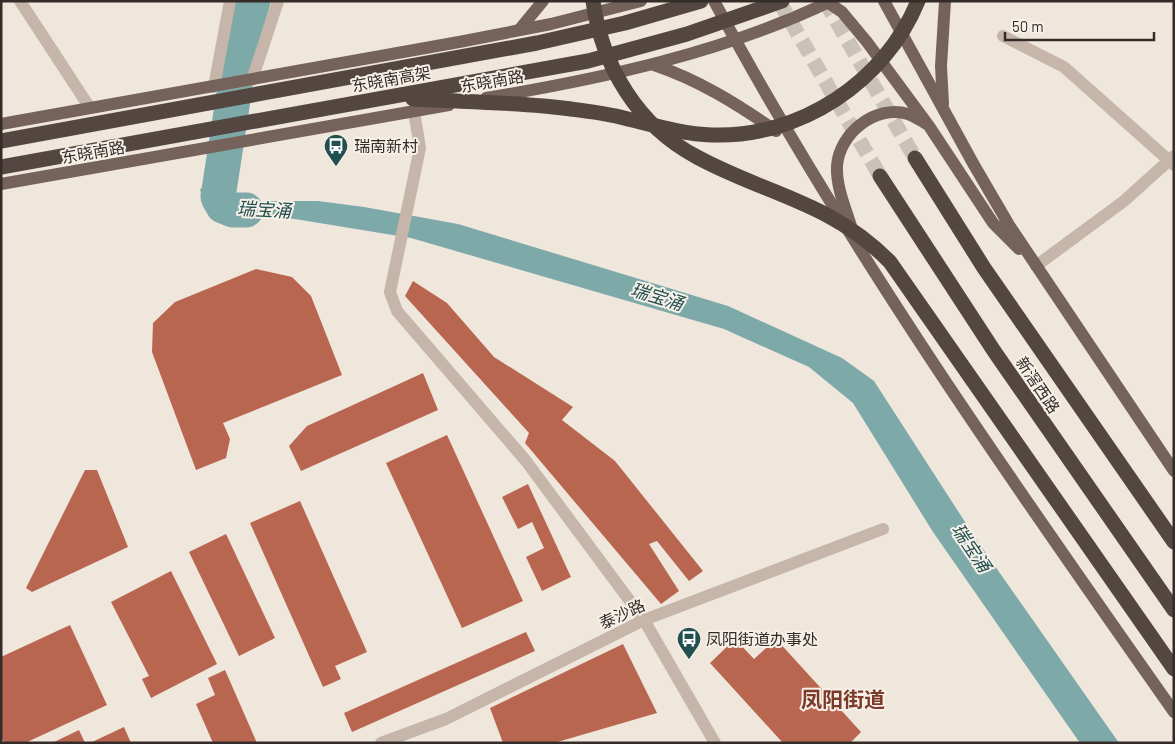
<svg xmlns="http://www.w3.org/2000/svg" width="1175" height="744" font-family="Barlow,'Noto Sans SC',sans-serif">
	<rect width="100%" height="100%" fill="#efe6dc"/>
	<g fill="#7ea9a9">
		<polygon points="237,1 263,1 251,46 226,49"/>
		<polygon points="230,182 234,201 318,201 364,207 458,224 728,306 842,358 874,381 976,539 1119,743 1080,743 933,532 853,403 809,367 724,329 411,238 295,219 220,216 204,208 200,189"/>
	</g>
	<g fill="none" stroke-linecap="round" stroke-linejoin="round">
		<polyline stroke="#7ea9a9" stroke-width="35" points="246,210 233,210 223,206 218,197 243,35 253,1"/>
	</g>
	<g fill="#b96650">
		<polygon points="256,269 292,277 311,296 342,375 223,423 230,439 226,458 196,470 152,352 153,323 175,302"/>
		<polygon points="413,281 447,303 494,357 573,407 562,420 615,461 703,571 689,581 657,541 649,544 679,591 661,604 525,443 529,433 405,296"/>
		<polygon points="423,373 438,410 301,471 289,446 307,426"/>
		<polygon points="447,435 523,601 462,628 386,463"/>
		<polygon points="85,470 97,470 128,547 32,592 26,588"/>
		<polygon points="528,484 571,577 542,591 526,557 544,548 532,522 518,529 502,497"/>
		<polygon points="300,501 367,652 335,666 341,679 323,687 250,523"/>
		<polygon points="226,534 275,638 239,656 189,552"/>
		<polygon points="171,571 217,664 151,698 142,679 149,676 111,602"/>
		<polygon points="70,625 107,705 25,743 4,743 1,736 1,657"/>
		<polygon points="526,632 535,651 352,732 344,713"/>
		<polygon points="735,639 754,659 776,639 861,732 850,743 783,743 710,663"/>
		<polygon points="623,644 657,713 554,743 503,743 490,708"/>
		<polygon points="225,670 257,743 213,743 196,704 215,695 208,678"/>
		<polygon points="124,727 131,743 90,743"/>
		<polygon points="79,730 85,743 52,743"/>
	</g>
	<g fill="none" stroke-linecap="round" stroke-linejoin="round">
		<g stroke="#cac1b8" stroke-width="15" stroke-dasharray="15 8" stroke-linecap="butt">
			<polyline points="779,1 880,176"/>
			<polyline points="825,1 915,158"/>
		</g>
		<g stroke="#c6b6aa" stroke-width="12">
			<polyline points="20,1 90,108"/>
			<polyline points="1003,36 1064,67 1174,165"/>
			<polyline points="252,80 278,1"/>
			<polyline points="214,87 230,1"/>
			<polyline points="414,111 420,148 390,292 397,311 526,461 644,620 715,743"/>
			<polyline points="1036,266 1124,201 1174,156"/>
			<polyline points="381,743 446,719 644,620 883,529"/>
		</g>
		<g stroke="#75635b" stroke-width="12">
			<path d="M714 1C848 249 1012 482 1174 712"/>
			<polyline points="826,1 842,12 867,42 929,126 993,223 1019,249"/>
			<polyline points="884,1 974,165 1009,225 1174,471"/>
			<polyline points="519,30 543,1"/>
			<path d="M654 65C699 80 737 104 776 131"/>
			<path d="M486 98C605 78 722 53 831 1"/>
			<polyline points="943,104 941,66 945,1"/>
			<polyline points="1,124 459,42 551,24 641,1"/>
			<polyline points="1,184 449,105"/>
			<path d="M851 226C845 207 836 186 837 166 839 134 875 104 908 114 914 116 920 120 925 123"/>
		</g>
		<g stroke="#544640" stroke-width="15">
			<path d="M593 1C602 66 638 126 697 157 767 195 830 201 890 262L1174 669"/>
			<path d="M413 99C465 102 519 102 571 109 587 111 604 113 620 117 650 124 681 134 712 135 800 138 885 82 918 1"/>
			<polyline points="1,141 537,43 625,23 701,1"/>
			<polyline points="915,158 984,268 1174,542"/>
			<polyline points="1,167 588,61 687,34 782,1"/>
			<polyline points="880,176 994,351 1174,610"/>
		</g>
	</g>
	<defs>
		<symbol id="bus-pin" viewBox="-11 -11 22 30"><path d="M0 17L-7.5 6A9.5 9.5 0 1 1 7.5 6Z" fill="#225051" stroke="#f7f0e8"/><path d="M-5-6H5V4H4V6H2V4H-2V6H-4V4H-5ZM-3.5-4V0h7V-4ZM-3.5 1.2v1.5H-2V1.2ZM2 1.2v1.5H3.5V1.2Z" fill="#fff"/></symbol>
	</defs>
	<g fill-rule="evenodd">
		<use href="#bus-pin" x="322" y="132" width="28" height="38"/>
		<use href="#bus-pin" x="675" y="625" width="28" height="38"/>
	</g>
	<g text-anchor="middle" stroke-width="4" stroke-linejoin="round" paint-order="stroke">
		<g font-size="16" fill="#342c29" stroke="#f7f0e8">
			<text transform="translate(391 79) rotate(-10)" y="6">东晓南高架</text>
			<text transform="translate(492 81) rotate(-10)" y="6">东晓南路</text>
			<text transform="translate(93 152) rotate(-10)" y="6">东晓南路</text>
			<text transform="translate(1038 385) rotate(56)" y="6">新滘西路</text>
			<text transform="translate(622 614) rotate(-25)" y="6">泰沙路</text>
		</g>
		<g font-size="16" fill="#342c29" stroke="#f7f0e8" text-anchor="start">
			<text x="354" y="152">瑞南新村</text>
			<text x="706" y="645">凤阳街道办事处</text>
		</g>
		<g font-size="18" font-style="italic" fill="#225051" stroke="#f7f0e8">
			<text transform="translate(264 210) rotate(3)" y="6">瑞宝涌</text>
			<text transform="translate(657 297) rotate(17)" y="6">瑞宝涌</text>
			<text transform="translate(971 548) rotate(56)" y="6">瑞宝涌</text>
		</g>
		<g font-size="21" font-weight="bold" fill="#7b3a2a" stroke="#f7f0e8">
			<text x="843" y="707">凤阳街道</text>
		</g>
	</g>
	<rect width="1175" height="744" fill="none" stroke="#342c29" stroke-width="5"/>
	<path d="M1005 32v8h149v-8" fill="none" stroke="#342c29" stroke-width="2.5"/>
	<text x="1012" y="32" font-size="15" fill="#342c29" stroke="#f7f0e8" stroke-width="4" paint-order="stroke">50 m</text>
</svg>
